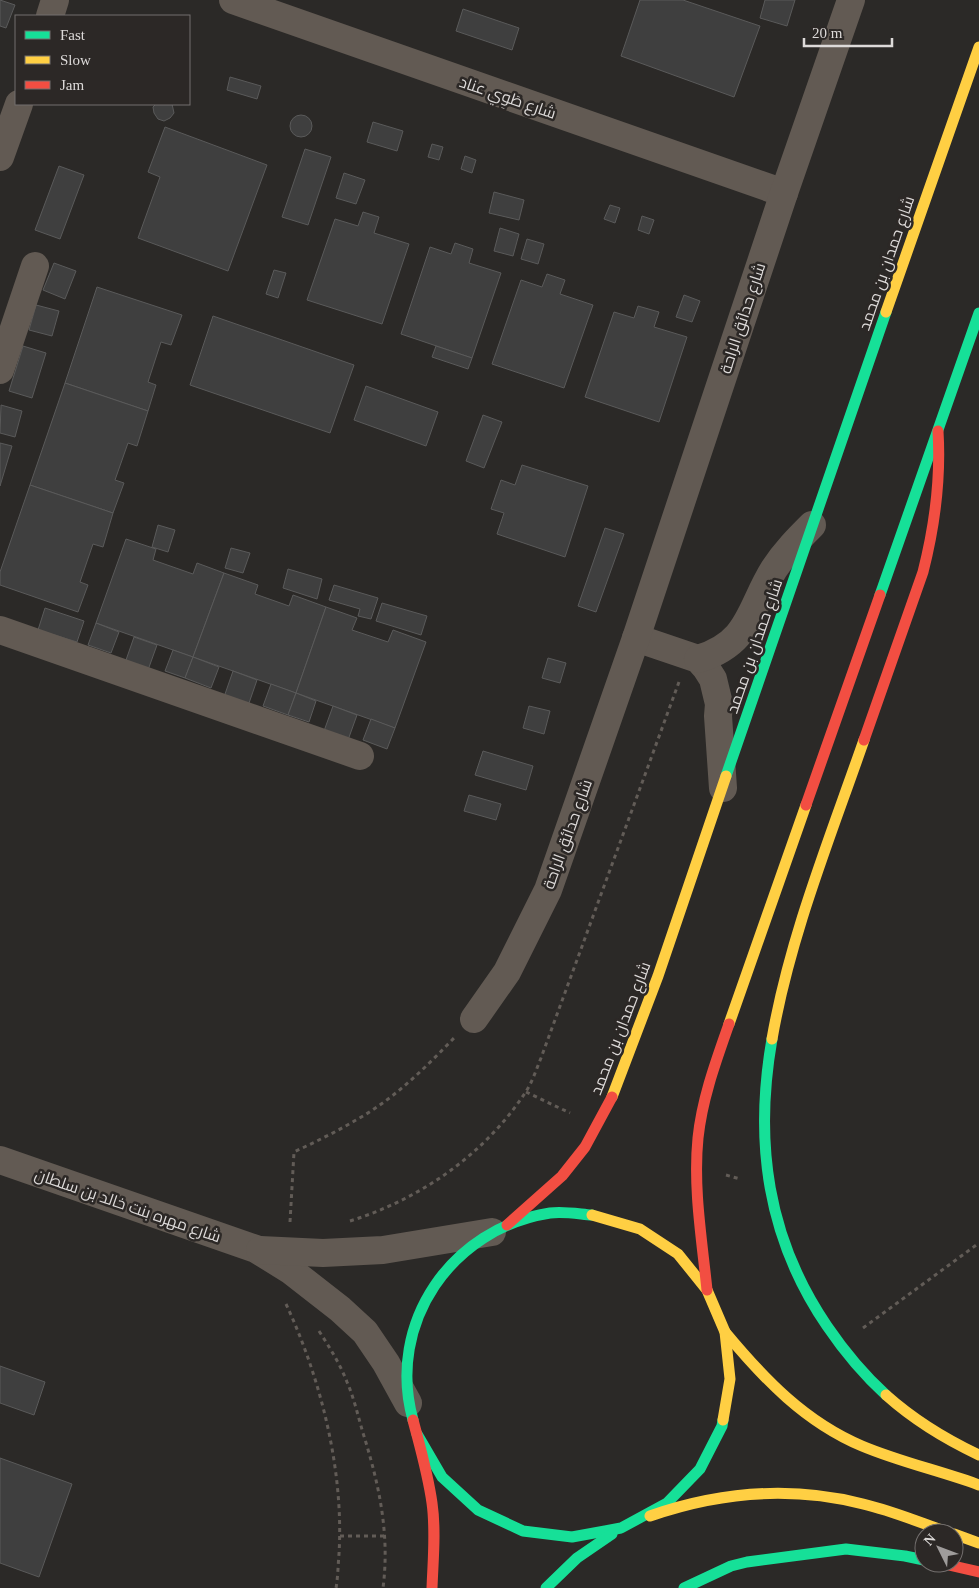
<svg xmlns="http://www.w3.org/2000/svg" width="979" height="1588" font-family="'Times New Roman',Cairo,serif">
	<rect width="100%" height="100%" fill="#2b2927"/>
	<g fill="#3f3f3f" stroke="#5a5a5a">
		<polygon points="0,0 15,5 6,28 0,26"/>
		<polygon points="640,0 683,0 760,26 734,97 621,56"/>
		<polygon points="765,0 795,0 787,26 760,18"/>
		<polygon points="463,9 519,28 512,50 456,31"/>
		<polygon points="230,77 261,86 257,99 227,90"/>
		<polygon points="156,104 172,104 174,113 170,118 164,121 158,119 154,113 153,107"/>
		<circle cx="301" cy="126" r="11"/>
		<polygon points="373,122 403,131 397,151 367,142"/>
		<polygon points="165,127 267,165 228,271 138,238 160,177 148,172"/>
		<polygon points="432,144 443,147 439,160 428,157"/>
		<polygon points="305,149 331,157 308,225 282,217"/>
		<polygon points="465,156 476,160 472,173 461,169"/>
		<polygon points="59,166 84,175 60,239 35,230"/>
		<polygon points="344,173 365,180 356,204 336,198"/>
		<polygon points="494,192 524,200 519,220 489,213"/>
		<polygon points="610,205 620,208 615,223 604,219"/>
		<polygon points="363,212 379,217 374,233 409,244 382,324 307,300 335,219 358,226"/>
		<polygon points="642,216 654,220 649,234 638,230"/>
		<polygon points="500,228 519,234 513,256 494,251"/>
		<polygon points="527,239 544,244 538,264 521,259"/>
		<polygon points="455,243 473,249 469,263 501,273 472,358 401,334 430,247 451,254"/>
		<polygon points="54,263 76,271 65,299 43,290"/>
		<polygon points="274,270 286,273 278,298 266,294"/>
		<polygon points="547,274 565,280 560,294 593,305 564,388 492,364 521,280 542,287"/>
		<polygon points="97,287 182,315 171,345 161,342 148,382 156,385 148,411 65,383"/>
		<polygon points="684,295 700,301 692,322 676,317"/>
		<polygon points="36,305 59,311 52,336 29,330"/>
		<polygon points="638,306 659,312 654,327 687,337 659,422 585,397 614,312 634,318"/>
		<polygon points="213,316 354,365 330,433 190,385"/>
		<polygon points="23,346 46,353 32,398 9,391"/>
		<polygon points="436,346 472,358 468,369 432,357"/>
		<polygon points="65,383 148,411 137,446 128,443 115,480 124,483 113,513 30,485"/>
		<polygon points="366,386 438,412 426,446 354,420"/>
		<polygon points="1,405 22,411 15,437 0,433"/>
		<polygon points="483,415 502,422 484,468 466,461"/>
		<polygon points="0,443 12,446 0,486"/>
		<polygon points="522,465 588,486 565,557 497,534 504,513 491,509 501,480 515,485"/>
		<polygon points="30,485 113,513 103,547 93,544 80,582 88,585 78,612 0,585 0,572"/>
		<polygon points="158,525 175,530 168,552 152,547"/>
		<polygon points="605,528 624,534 596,612 578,606"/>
		<polygon points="126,539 156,549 153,560 193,574 197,563 224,573 193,657 96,623"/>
		<polygon points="231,548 250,553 243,573 225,568"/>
		<polygon points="288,569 322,579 317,599 283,588"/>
		<polygon points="224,573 258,585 255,594 289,606 293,595 326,607 296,693 193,657"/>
		<polygon points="334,585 378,598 371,619 358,616 360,609 329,600"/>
		<polygon points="382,603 427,616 421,635 376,621"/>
		<polygon points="326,607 357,618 352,630 388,642 393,630 426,642 395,728 296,693"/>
		<polygon points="45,608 84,621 77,642 38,630"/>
		<polygon points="96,623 119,632 111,653 88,645"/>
		<polygon points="134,637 157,645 148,670 125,663"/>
		<polygon points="173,650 193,657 185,678 165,671"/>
		<polygon points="193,657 219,667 211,688 185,678"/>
		<polygon points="548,658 566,663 560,683 542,678"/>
		<polygon points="233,671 257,680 248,706 224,697"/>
		<polygon points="271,684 296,693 288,715 263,706"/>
		<polygon points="296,693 316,701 309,722 288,715"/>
		<polygon points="333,706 357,715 348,740 324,731"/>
		<polygon points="529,706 550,711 544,734 523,728"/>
		<polygon points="371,719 395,728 387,749 363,740"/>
		<polygon points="483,751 533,766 526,790 475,775"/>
		<polygon points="469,795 501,804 496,820 464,811"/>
		<polygon points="0,1366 45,1382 34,1415 0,1403"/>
		<polygon points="0,1458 72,1484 39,1577 0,1563"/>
	</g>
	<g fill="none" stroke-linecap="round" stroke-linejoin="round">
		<g stroke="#625c57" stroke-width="3" stroke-dasharray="4 4" stroke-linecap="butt">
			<polyline points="526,1092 570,1113"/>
			<polyline points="726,1175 740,1179"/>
			<path d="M350 1221C420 1199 484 1155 525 1093 532 1083 536 1070 541 1058L679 682"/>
			<path d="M290 1222 294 1152C315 1142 336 1132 356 1120 394 1099 424 1069 454 1038"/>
			<path d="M286 1304C321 1379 344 1471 339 1554 338 1565 338 1577 336 1588"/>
			<polyline points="863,1328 979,1243"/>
			<path d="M319 1331C330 1348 340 1364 347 1382 354 1398 358 1416 363 1433 379 1484 390 1534 383 1588"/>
			<polyline points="340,1536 385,1536"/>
		</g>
		<g stroke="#625a53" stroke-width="28">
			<polyline points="233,0 784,193"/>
			<polyline points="50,16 55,0"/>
			<polyline points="0,157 19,104"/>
			<polyline points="0,370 35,266"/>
			<polyline points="0,630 360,756"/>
			<polyline points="636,638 698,659 706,668 713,679 719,704 718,716 723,788"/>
			<path d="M698 659C751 643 749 609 774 569 785 552 798 539 812 525"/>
			<polyline points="474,1019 507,972 548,890 636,638 784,193 851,0"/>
			<polyline points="0,1160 256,1249 290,1270 340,1309 365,1332 386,1363 408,1403"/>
			<polyline points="260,1250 323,1253 383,1250 492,1232"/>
		</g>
		<g stroke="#16e098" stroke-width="11">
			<polyline points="880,595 979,313"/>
			<polyline points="726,776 886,312"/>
			<path d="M772 1039C754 1142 767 1238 827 1326 844 1351 863 1374 886 1395"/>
			<path d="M413 1420C386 1323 452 1228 550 1213 563 1211 579 1214 592 1215"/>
			<polyline points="417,1434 442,1477 478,1510 523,1531 572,1537 621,1528 667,1503 700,1469 722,1426 723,1420"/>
			<polyline points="546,1588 577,1558 612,1534"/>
			<polyline points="684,1588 731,1566 747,1562 846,1549 905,1556 924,1560"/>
		</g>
		<g stroke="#ffcf43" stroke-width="11">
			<polyline points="886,312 979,47"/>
			<polyline points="729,1024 806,805"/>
			<path d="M772 1039C790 936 830 838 864 740"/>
			<polyline points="612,1097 658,976 726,776"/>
			<polyline points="592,1215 640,1229 678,1254 707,1290 725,1332 730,1379 723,1420"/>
			<path d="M725 1332C764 1379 805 1422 862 1446 900 1462 941 1471 979 1485"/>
			<path d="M886 1395C914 1420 945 1439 979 1455"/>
			<path d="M650 1516C719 1492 792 1486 863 1504 893 1511 921 1523 950 1533"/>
			<polyline points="954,1534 979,1543"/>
		</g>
		<g stroke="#f24e42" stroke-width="11">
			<path d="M864 740 923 572C935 525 941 480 938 431"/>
			<polyline points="806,805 880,595"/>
			<polyline points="507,1225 562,1176 585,1147 612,1097"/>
			<path d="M707 1290C702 1240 693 1188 698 1138 702 1099 716 1061 729 1024"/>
			<path d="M413 1420C420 1447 428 1474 432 1503 436 1531 433 1560 432 1588"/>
			<polyline points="940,1563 979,1572"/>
		</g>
	</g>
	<g text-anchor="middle" stroke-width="5" stroke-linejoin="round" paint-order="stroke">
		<g font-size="16" fill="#dddad9" stroke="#2c2826">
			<text transform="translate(508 97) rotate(19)" y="6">شارع طَوِي عناد</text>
			<text transform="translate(886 263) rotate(-71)" y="6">شارع حمدان بن محمد</text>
			<text transform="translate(742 318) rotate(-72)" y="6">شارع حدائق الراحة</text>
			<text transform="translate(754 646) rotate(-71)" y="6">شارع حمدان بن محمد</text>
			<text transform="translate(567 834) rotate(-70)" y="6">شارع حدائق الراحة</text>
			<text transform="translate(620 1028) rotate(-69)" y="6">شارع حمدان بن محمد</text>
			<text transform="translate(128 1205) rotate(19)" y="6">شارع مهره بنت خالد بن سلطان</text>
		</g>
	</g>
	<rect x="15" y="15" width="175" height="90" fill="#2c2826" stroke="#736f6e"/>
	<rect x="25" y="31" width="25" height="8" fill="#16e098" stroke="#736f6e"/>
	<text x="60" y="40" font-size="15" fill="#dddad9">Fast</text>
	<rect x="25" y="56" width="25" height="8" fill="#ffcf43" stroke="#736f6e"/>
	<text x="60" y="65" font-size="15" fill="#dddad9">Slow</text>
	<rect x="25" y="81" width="25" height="8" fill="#f24e42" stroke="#736f6e"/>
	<text x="60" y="90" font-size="15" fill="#dddad9">Jam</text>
	<g transform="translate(939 1548) rotate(312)"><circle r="24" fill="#2c2826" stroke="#736f6e"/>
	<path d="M0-4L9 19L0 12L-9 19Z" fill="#9f9c9b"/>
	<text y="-8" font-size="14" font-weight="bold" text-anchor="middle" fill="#dddad9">N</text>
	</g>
	<path d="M804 38v8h88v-8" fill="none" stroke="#dddad9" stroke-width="2.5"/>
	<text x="812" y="38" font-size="15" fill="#dddad9" stroke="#2c2826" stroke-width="4" paint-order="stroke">20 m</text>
</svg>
